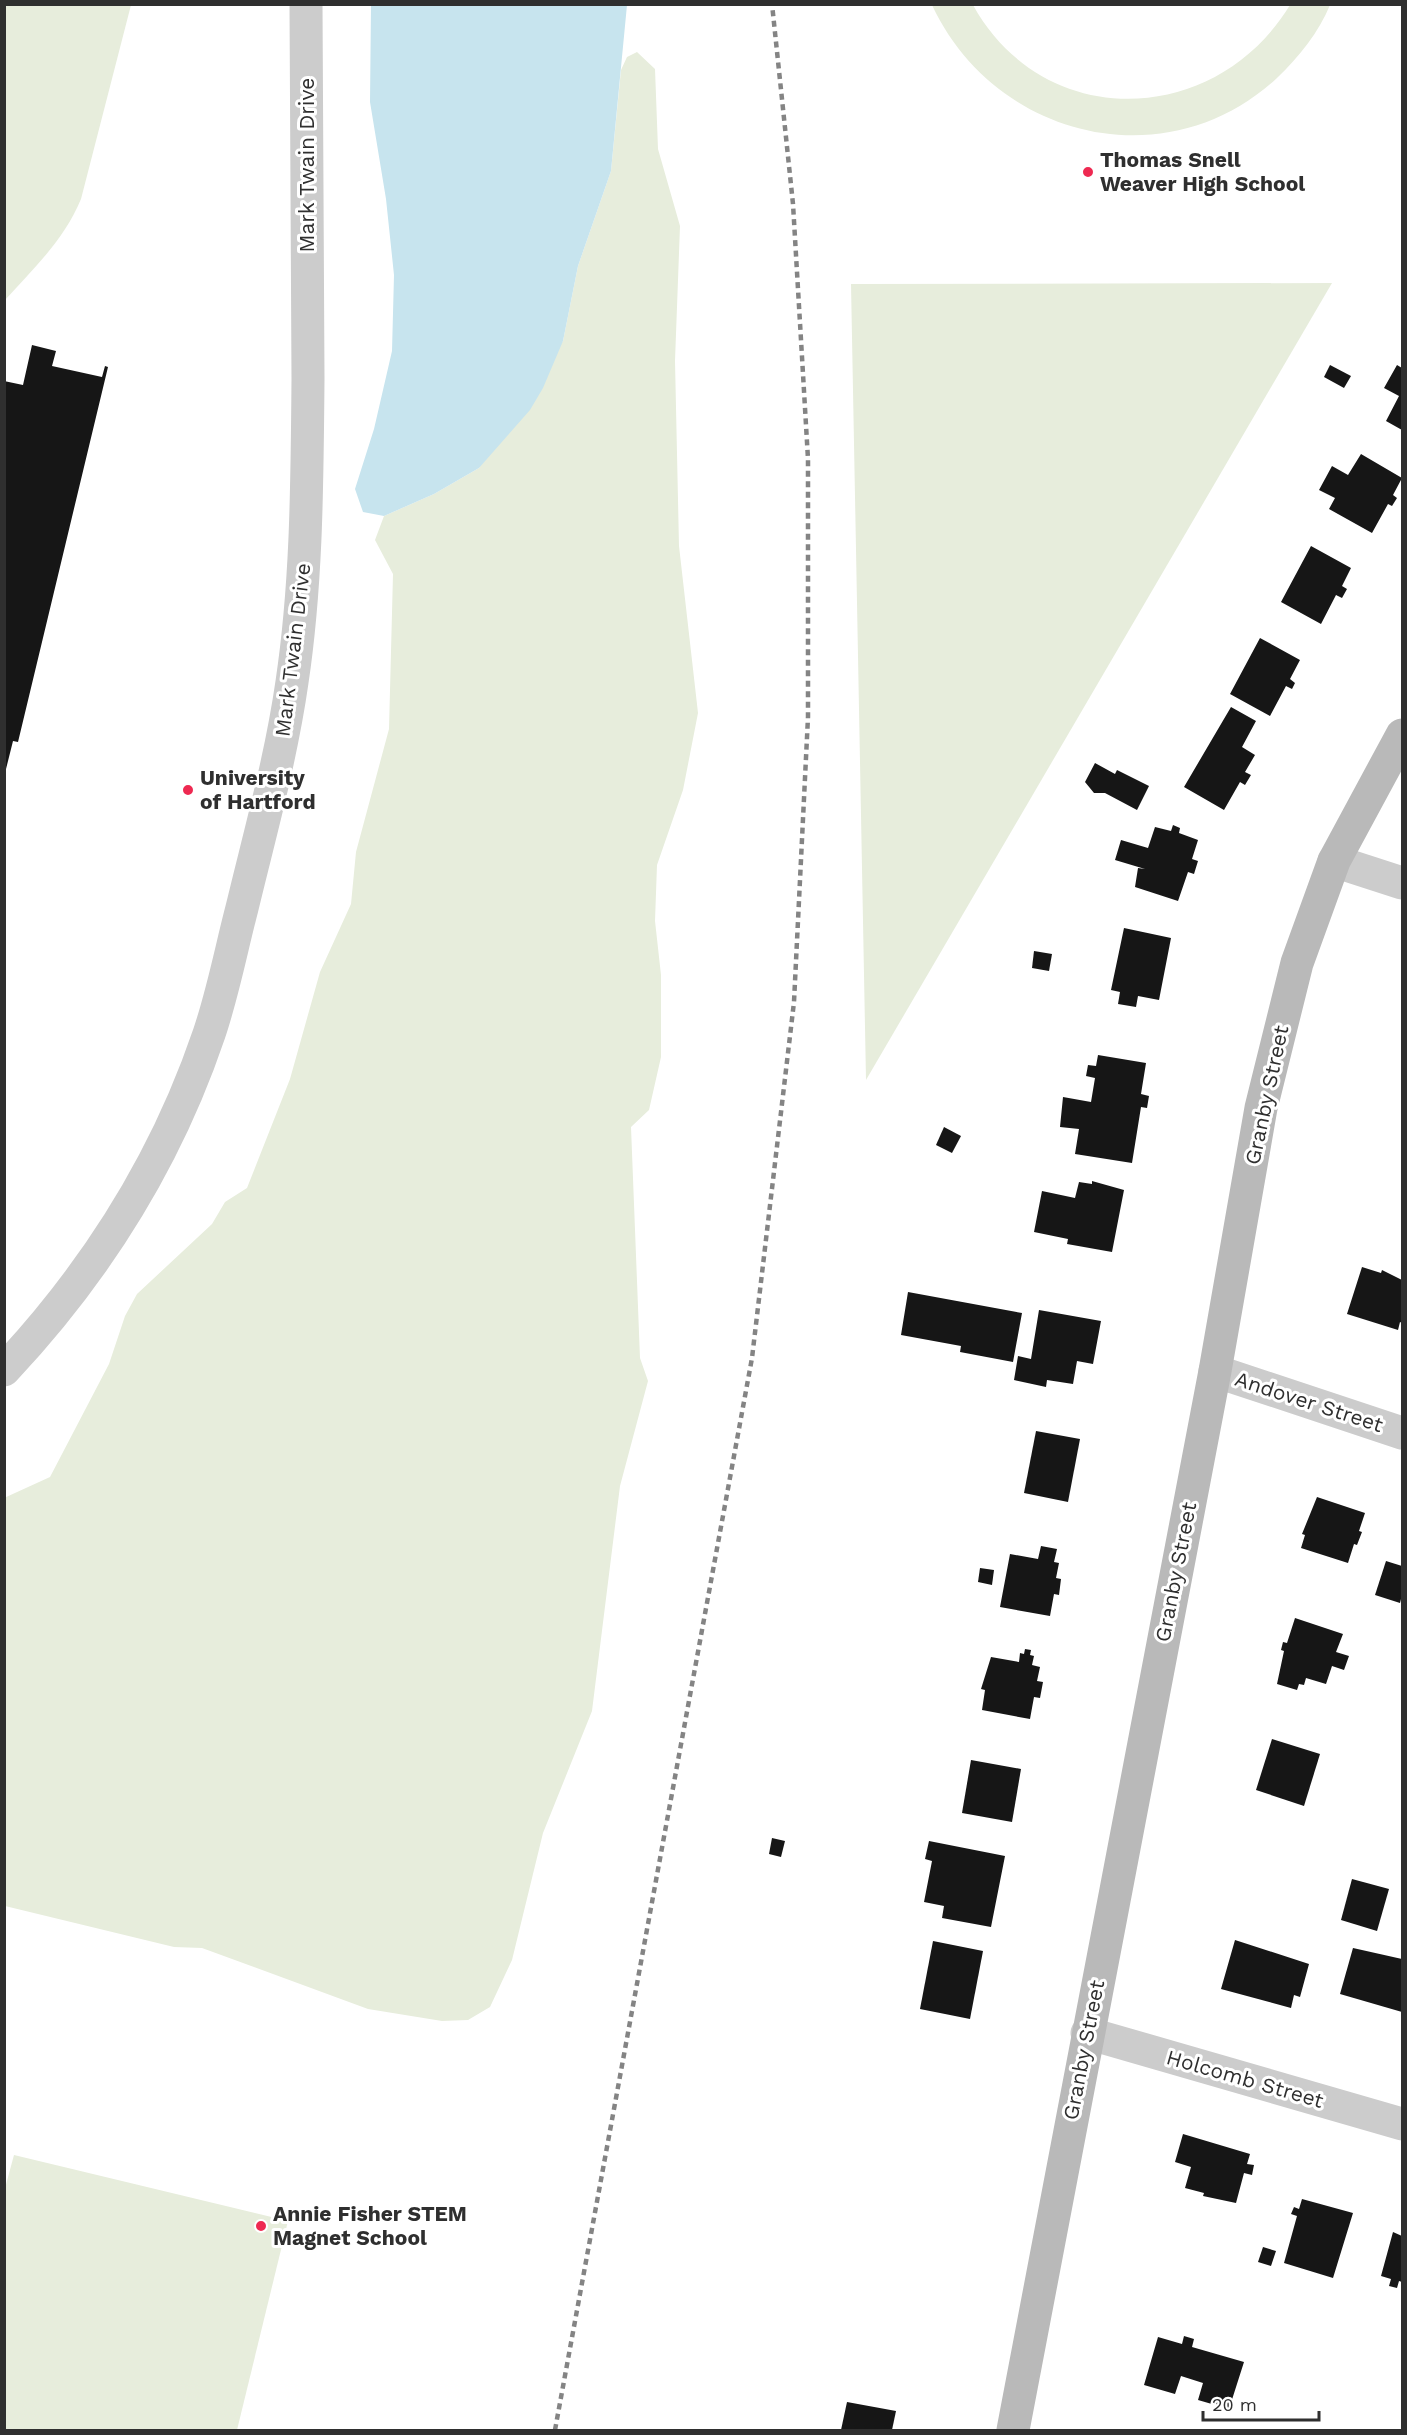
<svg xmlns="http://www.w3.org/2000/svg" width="1407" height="2435" font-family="'Work Sans',sans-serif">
	<rect width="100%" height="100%" fill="#fff"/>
	<g fill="#e7eddc">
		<path d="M5 4 131 5 81 199C64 240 34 268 5 300Z"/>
		<path d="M932 5H973C1044 133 1216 127 1290 5H1330C1319 32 1299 57 1277 78 1166 181 994 138 932 5Z"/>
		<polygon points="637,52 655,69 658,149 680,226 675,361 679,546 698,713 683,790 657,865 655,921 661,975 661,1057 649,1110 631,1127 640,1358 648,1381 620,1486 592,1711 543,1833 512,1960 490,2007 468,2020 442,2021 368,2009 202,1948 174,1947 5,1906 4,1498 50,1477 109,1364 125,1316 137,1294 212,1224 225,1202 247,1188 290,1079 320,972 351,904 356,852 389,729 393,574 375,540 384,516 434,494 479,468 563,341 578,266 611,171 621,70 627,57"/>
		<polygon points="1332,283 866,1080 851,284"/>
		<polygon points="14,2155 288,2221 237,2430 5,2430 4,2192"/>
	</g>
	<polygon fill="#c7e4ee" points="371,5 627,5 611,171 578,266 563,341 543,388 530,410 479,468 434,494 384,516 363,512 355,489 374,429 392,351 394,275 386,199 370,102"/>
	<g fill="#161616">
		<polygon points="32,345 56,351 52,366 102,377 105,366 108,367 18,742 13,741 5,773 4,381 23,385"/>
		<polygon points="1330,365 1351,376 1344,388 1324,377"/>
		<polygon points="1397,365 1402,368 1402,430 1386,421 1399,396 1384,388"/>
		<polygon points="1361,454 1402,478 1393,495 1397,498 1392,506 1388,504 1372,533 1329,509 1335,498 1319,490 1332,466 1348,475"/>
		<polygon points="1311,546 1351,568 1342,586 1347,589 1342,598 1336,595 1321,624 1281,602"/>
		<polygon points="1260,638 1300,660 1290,679 1295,683 1292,689 1286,686 1270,716 1230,694"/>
		<polygon points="1231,707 1256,721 1242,747 1255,755 1245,772 1251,775 1245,785 1240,782 1224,810 1184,787"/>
		<polygon points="1095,763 1115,774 1117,770 1149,786 1137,810 1105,793 1094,793 1085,782"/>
		<polygon points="1173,825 1180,828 1179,833 1198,840 1192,859 1198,861 1194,874 1188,872 1178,901 1135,887 1138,868 1145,869 1115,860 1121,840 1148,848 1155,827 1171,831"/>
		<polygon points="1124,928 1171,938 1159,1000 1138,996 1136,1007 1118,1004 1120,992 1111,990"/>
		<polygon points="1034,951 1052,954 1049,971 1032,968"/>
		<polygon points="1098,1055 1146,1063 1141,1094 1149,1096 1147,1108 1141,1107 1132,1163 1075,1154 1079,1129 1060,1127 1063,1097 1091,1102 1095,1078 1086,1076 1088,1065 1096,1066"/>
		<polygon points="944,1127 961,1136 952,1153 936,1145"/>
		<polygon points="1092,1181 1124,1190 1112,1252 1067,1244 1068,1239 1034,1232 1042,1191 1075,1198 1079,1182 1092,1184"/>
		<polygon points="1362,1267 1381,1273 1382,1270 1402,1280 1402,1323 1400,1322 1398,1330 1347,1314"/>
		<polygon points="908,1292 1022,1313 1013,1362 960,1352 961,1346 901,1335"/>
		<polygon points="1039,1310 1101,1321 1093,1364 1077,1361 1073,1384 1047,1380 1046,1387 1014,1380 1018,1356 1031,1359"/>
		<polygon points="1036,1431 1080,1439 1068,1502 1024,1493"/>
		<polygon points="1317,1497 1365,1513 1359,1531 1362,1532 1357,1545 1354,1544 1348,1563 1301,1548 1305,1535 1302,1534"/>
		<polygon points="1041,1546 1057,1549 1054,1562 1059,1563 1056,1578 1061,1579 1059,1595 1054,1594 1050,1616 1000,1607 1010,1554 1038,1559"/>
		<polygon points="1386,1561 1402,1566 1402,1595 1400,1603 1375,1595"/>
		<polygon points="980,1568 994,1570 992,1585 978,1582"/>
		<polygon points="1295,1618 1343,1634 1336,1652 1349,1656 1344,1670 1332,1666 1326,1684 1306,1678 1304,1685 1299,1684 1297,1690 1277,1684 1284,1651 1281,1650 1283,1642 1287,1643"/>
		<polygon points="1025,1649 1031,1650 1030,1655 1034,1656 1032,1665 1040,1667 1037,1681 1043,1682 1040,1698 1034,1697 1030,1719 982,1710 985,1690 981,1689 991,1657 1019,1662 1020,1653 1024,1654"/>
		<polygon points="1272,1739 1320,1754 1304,1806 1256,1790"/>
		<polygon points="971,1760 1021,1769 1012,1822 962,1813"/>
		<polygon points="772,1838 785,1841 781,1857 769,1854"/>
		<polygon points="929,1841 1005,1856 991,1927 942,1918 944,1906 924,1902 932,1861 925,1859"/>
		<polygon points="1352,1879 1389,1889 1377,1931 1341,1920"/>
		<polygon points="1235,1940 1309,1964 1300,1997 1294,1995 1291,2008 1221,1989"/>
		<polygon points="933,1941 983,1951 970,2019 920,2009"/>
		<polygon points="1353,1948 1402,1959 1402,2012 1340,1994"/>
		<polygon points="1183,2134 1250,2154 1247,2164 1254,2165 1252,2175 1244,2173 1236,2203 1203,2196 1204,2193 1185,2188 1191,2167 1175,2162"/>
		<polygon points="1302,2199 1353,2213 1333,2278 1284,2263 1297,2216 1291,2214 1294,2207 1299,2209"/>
		<polygon points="1393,2232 1402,2236 1402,2282 1399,2281 1397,2288 1389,2286 1391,2279 1381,2276"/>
		<polygon points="1263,2247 1276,2251 1271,2266 1258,2262"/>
		<polygon points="1184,2336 1194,2339 1192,2347 1244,2362 1229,2409 1198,2400 1203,2383 1181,2376 1175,2394 1144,2385 1158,2337 1182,2344"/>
		<polygon points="847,2402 896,2411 892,2430 841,2430"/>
	</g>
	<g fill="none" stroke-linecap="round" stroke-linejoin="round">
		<g stroke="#ccc" stroke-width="33">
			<polyline points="1334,861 1402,883"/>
			<path d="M4 1370C96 1272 166 1161 209 1034 223 993 231 950 242 908 260 833 281 759 292 682 307 582 307 481 308 380 308 255 307 130 306 4"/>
			<polyline points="1215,1371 1402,1433"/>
			<polyline points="1087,2033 1402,2124"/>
		</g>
		<polyline stroke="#b9b9b9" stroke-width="33" points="1013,2430 1215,1371 1261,1108 1297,963 1334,861 1402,735"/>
		<polyline stroke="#848484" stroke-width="4.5" stroke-dasharray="6 4.5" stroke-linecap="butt" points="555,2430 752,1358 794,1002 808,717 808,459 793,204 772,4"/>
	</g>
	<g fill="#ee2951" stroke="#fff" stroke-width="2">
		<circle cx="1088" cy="172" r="6"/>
		<circle cx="188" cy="790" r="6"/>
		<circle cx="261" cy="2226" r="6"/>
	</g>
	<g text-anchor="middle" stroke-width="6" stroke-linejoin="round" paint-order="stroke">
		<g font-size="21" font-weight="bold" fill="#2f2f2f" stroke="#fff" text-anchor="start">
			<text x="1100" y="167">Thomas Snell<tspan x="1100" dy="24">Weaver High School</tspan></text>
			<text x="200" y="785">University<tspan x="200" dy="24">of Hartford</tspan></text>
			<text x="273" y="2221">Annie Fisher STEM<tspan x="273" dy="24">Magnet School</tspan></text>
		</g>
		<g font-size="21" fill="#2f2f2f" stroke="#fff">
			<text transform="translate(307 165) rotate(-90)" y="7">Mark Twain Drive</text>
			<text transform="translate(293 650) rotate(-83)" y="7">Mark Twain Drive</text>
			<text transform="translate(1267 1095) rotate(-78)" y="7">Granby Street</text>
			<text transform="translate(1309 1402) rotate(18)" y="7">Andover Street</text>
			<text transform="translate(1176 1572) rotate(-79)" y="7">Granby Street</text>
			<text transform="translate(1084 2050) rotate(-79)" y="7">Granby Street</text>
			<text transform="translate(1245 2079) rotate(16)" y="7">Holcomb Street</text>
		</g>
	</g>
	<rect width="1407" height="2435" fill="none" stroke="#2f2f2f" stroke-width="12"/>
	<path d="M1203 2411v9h116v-9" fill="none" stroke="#2f2f2f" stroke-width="3"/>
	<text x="1212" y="2411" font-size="18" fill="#2f2f2f" stroke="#ffffff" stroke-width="4.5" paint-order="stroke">20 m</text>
</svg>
